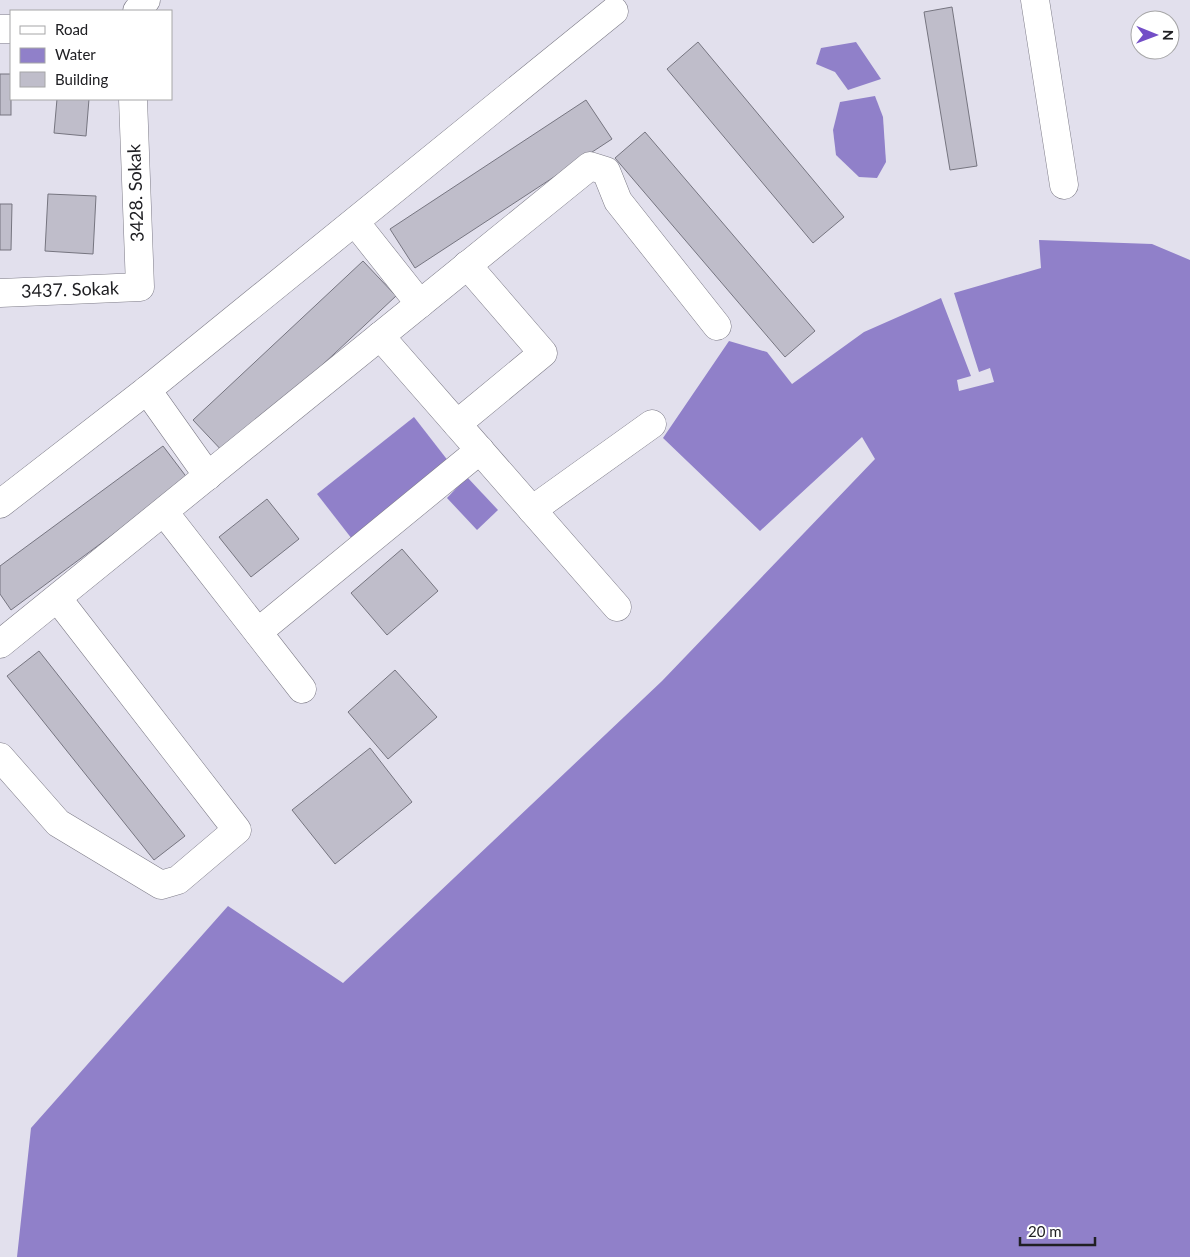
<svg xmlns="http://www.w3.org/2000/svg" width="1190" height="1257" font-family="Lato,sans-serif">
	<rect width="100%" height="100%" fill="#e2e0ed"/>
	<g fill="#9080c9">
		<polygon points="856,42 881,79 848,90 835,72 816,64 821,48"/>
		<polygon points="875,96 883,117 886,162 877,178 859,177 836,155 833,130 840,102"/>
		<polygon points="1039,240 1152,244 1190,260 1190,1257 17,1257 31,1128 228,906 343,983 662,681 875,459 862,437 760,531 663,438 729,341 767,352 792,384 864,332 941,298 971,376 957,380 959,391 994,382 990,368 979,372 954,293 1041,268"/>
		<polygon points="414,417 449,462 352,539 317,494"/>
		<polygon points="467,477 498,510 477,530 447,498"/>
	</g>
	<g fill="#bfbdca" stroke="#767580">
		<polygon points="952,7 977,166 950,170 924,12"/>
		<polygon points="698,42 844,217 813,243 667,69"/>
		<rect x="0" y="74" width="11" height="41"/>
		<polygon points="57,99 89,99 86,136 54,133"/>
		<polygon points="586,100 612,139 415,268 390,229"/>
		<polygon points="645,132 815,331 785,357 615,158"/>
		<polygon points="48,194 96,196 93,254 45,251"/>
		<polygon points="0,204 12,204 11,250 0,250"/>
		<polygon points="363,261 396,296 226,455 193,420"/>
		<polygon points="163,446 188,479 11,610 0,594 0,566"/>
		<polygon points="267,499 299,539 251,577 219,537"/>
		<polygon points="402,549 438,591 387,635 351,593"/>
		<polygon points="39,651 185,836 154,860 7,676"/>
		<polygon points="395,670 437,717 388,759 348,712"/>
		<polygon points="370,748 412,802 335,864 292,810"/>
	</g>
	<g fill="none" stroke-linecap="round" stroke-linejoin="round">
		<defs>
			<g id="minor">
				<polyline points="1035,0 1064,185"/>
				<polyline points="137,11 146,0"/>
				<polyline points="0,29 11,29"/>
				<polyline points="355,222 420,304"/>
				<polyline points="0,293 140,287 133,99"/>
				<polyline points="380,336 617,607"/>
				<polyline points="147,390 208,476"/>
				<polyline points="457,424 543,353 467,265"/>
				<polyline points="0,504 147,390 614,11"/>
				<polyline points="532,510 652,424"/>
				<polyline points="164,512 302,689"/>
				<polyline points="258,632 480,450"/>
				<polyline points="0,644 590,166 606,171 618,201 717,326"/>
				<polyline points="0,757 58,823 161,885 178,880 237,830 58,599"/>
			</g>
		</defs>
		<use href="#minor" stroke="#7e7c88" stroke-width="29"/>
		<use href="#minor" stroke="#fff" stroke-width="28"/>
	</g>
	<g text-anchor="middle" stroke-width="4" stroke-linejoin="round" paint-order="stroke">
		<g font-size="18" fill="#202024" stroke="#fff">
			<text transform="translate(136 193) rotate(-92)" y="6">3428. Sokak</text>
			<text transform="translate(70 290) rotate(-2)" y="6">3437. Sokak</text>
		</g>
	</g>
	<rect x="10" y="10" width="162" height="90" fill="#ffffff" stroke="#a6a6a7"/>
	<rect x="20" y="26" width="25" height="8" fill="#ffffff" stroke="#a6a6a7"/>
	<text x="55" y="35" font-size="15" fill="#202024">Road</text>
	<rect x="20" y="48" width="25" height="15" fill="#9080c9" stroke="#a6a6a7"/>
	<text x="55" y="60" font-size="15" fill="#202024">Water</text>
	<rect x="20" y="72" width="25" height="15" fill="#bfbdca" stroke="#a6a6a7"/>
	<text x="55" y="85" font-size="15" fill="#202024">Building</text>
	<g transform="translate(1155 35) rotate(91)"><circle r="24" fill="#ffffff" stroke="#a6a6a7"/>
	<path d="M0-4L9 19L0 12L-9 19Z" fill="#734ec7"/>
	<text y="-8" font-size="14" font-weight="bold" text-anchor="middle" fill="#202024">N</text>
	</g>
	<path d="M1020 1237v8h75v-8" fill="none" stroke="#202024" stroke-width="2.5"/>
	<text x="1028" y="1237" font-size="15" fill="#202024" stroke="#ffffff" stroke-width="4" paint-order="stroke">20 m</text>
</svg>
